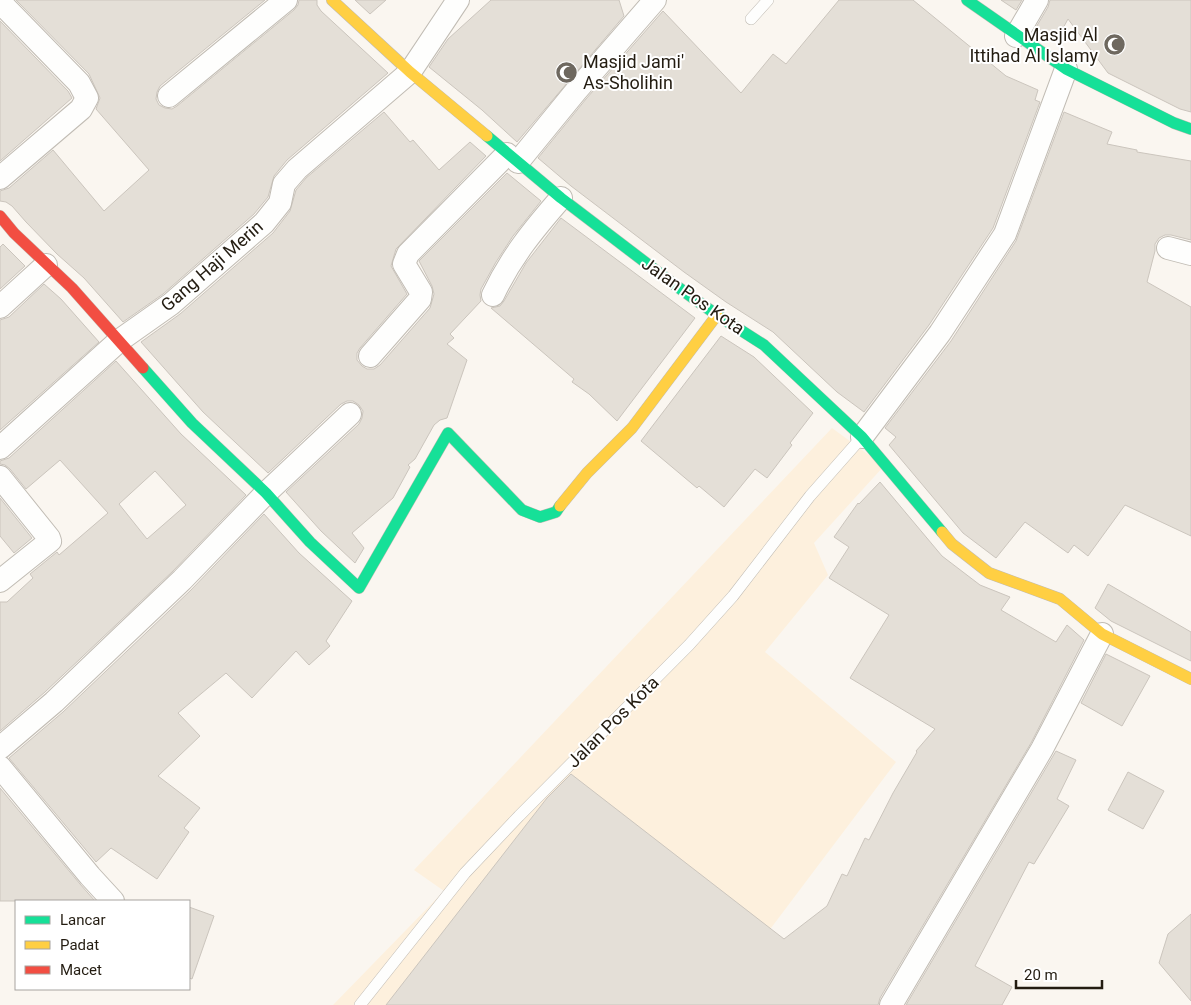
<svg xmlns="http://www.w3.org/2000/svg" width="1191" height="1005" font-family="Roboto,sans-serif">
	<rect width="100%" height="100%" fill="#faf6f0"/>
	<polygon fill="#fdf0dd" points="832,428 884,466 814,543 828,575 765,652 896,762 713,1005 333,1005 444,891 414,870"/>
	<g fill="#e4dfd7" stroke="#cbc5bd" fill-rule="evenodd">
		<polygon points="16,0 265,0 160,86 157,92 156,99 159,105 165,108 172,109 177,106 294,10 298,5 299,0 317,0 317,5 321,11 388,73 287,160 274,176 268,197 254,214 163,294 123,322 84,278 57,254 26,222 12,206 6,202 0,201 0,191 9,188 53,150 104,211 149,170 96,109 100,98 89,74"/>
		<polygon points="355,0 386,0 370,14"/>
		<polygon points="491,0 619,0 624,16 517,142 482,110 429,67 448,39"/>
		<polygon points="839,0 913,0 1006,76 1038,90 1035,100 1040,102 993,228 929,325 864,412 837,392 773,332 726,302 684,272 571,186 538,158 586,99 663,11 741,93 773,54 786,64"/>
		<polygon points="1001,0 1022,0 1016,10"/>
		<polygon points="1050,0 1191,0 1191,112 1180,109 1108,73 1068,19 1056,41 1035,29 1048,7"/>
		<polygon points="0,21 68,91 72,98 0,161"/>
		<polygon points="384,112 410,142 413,140 439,170 470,142 486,156 396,249 391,266 407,294 360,348 357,353 357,360 362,366 367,369 374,369 380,365 430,308 434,294 432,286 419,261 507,173 541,201 513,236 496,262 481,289 480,295 481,301 450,334 454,338 447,344 467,360 447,418 440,420 434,425 415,459 408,465 410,467 393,498 352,533 364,548 355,563 321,531 286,492 359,424 362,418 363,411 359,405 353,401 347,401 341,404 268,473 203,412 141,342 180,314 273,233 290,211 296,190 306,178"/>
		<polygon points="1064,112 1112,132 1107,144 1137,150 1137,152 1191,161 1191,240 1171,235 1165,235 1159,238 1155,244 1155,251 1147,282 1191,307 1191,536 1125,505 1088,556 1074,545 1068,553 1025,522 996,558 963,533 889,445 896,437 885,428 951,341 1016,241"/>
		<polygon points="561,218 695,318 617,421 589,394 572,382 574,379 491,308 500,306 504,301 526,263"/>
		<polygon points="3,244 25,266 0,289 0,247"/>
		<polygon points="44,284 61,299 99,342 0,430 0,320 9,317"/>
		<polygon points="721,336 754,357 813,413 790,443 792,445 767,478 755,469 724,507 699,486 697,488 641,441"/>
		<path d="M116 361 181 434 246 495 173 571 45 692 0 731V602H7L33 578 30 574 57 552 59 555 108 513 60 460 26 489 10 469 5 465 0 464V461L9 458ZM155 471 186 505 147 539 119 504Z"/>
		<polygon points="880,482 942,556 980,585 1010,597 1001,610 1056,642 1067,625 1084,640 1031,743 880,998 878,1005 386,1005 547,798 571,774 784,939 827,906 842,874 847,876 865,838 869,840 893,793 917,752 916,751 935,729 850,678 889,615 829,578 849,547 834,537 858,503 859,504"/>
		<polygon points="0,498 32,538 14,553 0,536"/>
		<polygon points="264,514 299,553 352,601 326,641 330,646 309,665 296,651 252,698 226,673 178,713 200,736 158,776 200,808 184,828 189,832 157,879 111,848 96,862 9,758 63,712 191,590"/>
		<polygon points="1108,584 1191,632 1191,661 1111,621 1095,608"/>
		<polygon points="1106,654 1150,676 1122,726 1081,703"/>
		<polygon points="1056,751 1076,760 1057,799 1069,806 1034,864 1029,862 975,966 1012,987 1002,1005 906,1005"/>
		<polygon points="1128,772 1164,791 1143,829 1108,810"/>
		<polygon points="0,788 80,884 95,901 0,901"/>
		<polygon points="189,907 214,916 192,979 189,978"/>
		<polygon points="1191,914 1191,1001 1159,963 1168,934"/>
	</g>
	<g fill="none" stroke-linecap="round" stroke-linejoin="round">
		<defs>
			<g id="lane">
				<polyline points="751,19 768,0"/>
				<polyline points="360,1005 465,873 519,816 689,645 733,596 810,496 862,437"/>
			</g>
			<g id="street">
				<polyline points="0,2 79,83 87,98 81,109 0,178"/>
				<polyline points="1016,36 1037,0"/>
				<polyline points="169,96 286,0"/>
				<polyline points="518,162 576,91 655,0"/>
				<polyline points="1168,248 1191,254"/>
				<path d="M493 295C511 257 533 230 561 198"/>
				<polyline points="0,307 46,265"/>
				<polyline points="370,356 420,299 421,292 404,264 408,254 507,154"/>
				<polyline points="862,437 940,333 1005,234 1066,69"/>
				<polyline points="0,448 120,340 171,304 264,223 280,203 284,184 297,169 410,72 458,0"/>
				<polyline points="0,477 49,538 50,541 0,581"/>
				<polyline points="0,748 54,702 123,636 182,580 266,493 350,414"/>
				<polyline points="0,767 90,876 113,901"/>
				<polyline points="891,1005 1042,749 1102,634"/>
			</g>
			<g id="fast">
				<polyline points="967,0 1066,69 1174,123 1191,129"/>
				<polyline points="487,136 561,198 675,285 717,315 764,345 862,437 942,532"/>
				<polyline points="143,368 192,423 266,493 310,542 359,588 448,433 522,510 540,517 556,512 560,506"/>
			</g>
			<g id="slow">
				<polyline points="332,0 410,72 487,136"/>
				<polyline points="560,506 587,473 632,428 717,315"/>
				<polyline points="942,532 952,544 989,573 1060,599 1102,634 1191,679"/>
			</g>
			<polyline id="jam" points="0,216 14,233 72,288 143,368"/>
		</defs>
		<use href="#lane" stroke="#c1bcb4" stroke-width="12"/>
		<use href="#street" stroke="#c1bcb4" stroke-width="24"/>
		<use href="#fast" stroke="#c1bcb4" stroke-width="12"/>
		<use href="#slow" stroke="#c1bcb4" stroke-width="12"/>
		<use href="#jam" stroke="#c1bcb4" stroke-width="12"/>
		<use href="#lane" stroke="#fefefd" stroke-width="11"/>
		<use href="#street" stroke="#fefefd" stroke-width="22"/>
		<use href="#fast" stroke="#16e098" stroke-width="11"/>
		<use href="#slow" stroke="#ffcf43" stroke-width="11"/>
		<use href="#jam" stroke="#f24e42" stroke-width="11"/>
	</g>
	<defs>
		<symbol id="mosque-disc" viewBox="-11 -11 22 22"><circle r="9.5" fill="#6e685f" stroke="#fff"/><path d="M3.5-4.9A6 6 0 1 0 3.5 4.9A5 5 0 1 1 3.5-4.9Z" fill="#fff"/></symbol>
	</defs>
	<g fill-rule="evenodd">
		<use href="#mosque-disc" x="1102" y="32" width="25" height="25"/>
		<use href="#mosque-disc" x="554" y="60" width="25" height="25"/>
	</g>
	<g text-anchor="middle" stroke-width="4" stroke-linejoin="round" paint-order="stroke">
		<g font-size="18" fill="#231c11" stroke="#fff" text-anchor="end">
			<text x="1098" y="41">Masjid Al<tspan x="1098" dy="21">Ittihad Al Islamy</tspan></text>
			<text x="583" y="68" text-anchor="start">Masjid Jami'<tspan x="583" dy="21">As-Sholihin</tspan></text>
		</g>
		<g font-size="18" fill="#231c11" stroke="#fff">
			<text transform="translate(212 266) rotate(-41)" y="6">Gang Haji Merin</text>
			<text transform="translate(693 296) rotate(35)" y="6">Jalan Pos Kota</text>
			<text transform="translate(613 722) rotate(-45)" y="6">Jalan Pos Kota</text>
		</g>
	</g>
	<rect x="15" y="900" width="175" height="90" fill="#ffffff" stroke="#a7a4a0"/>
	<rect x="25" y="916" width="25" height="8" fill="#16e098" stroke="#a7a4a0"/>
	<text x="60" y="925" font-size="15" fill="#231c11">Lancar</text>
	<rect x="25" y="941" width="25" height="8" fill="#ffcf43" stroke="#a7a4a0"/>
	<text x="60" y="950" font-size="15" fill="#231c11">Padat</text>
	<rect x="25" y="966" width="25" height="8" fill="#f24e42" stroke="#a7a4a0"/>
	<text x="60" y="975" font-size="15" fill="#231c11">Macet</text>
	<path d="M1016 980v8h86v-8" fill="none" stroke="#231c11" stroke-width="2.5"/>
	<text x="1024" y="980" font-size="15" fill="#231c11" stroke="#ffffff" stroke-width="4" paint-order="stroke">20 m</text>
</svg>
